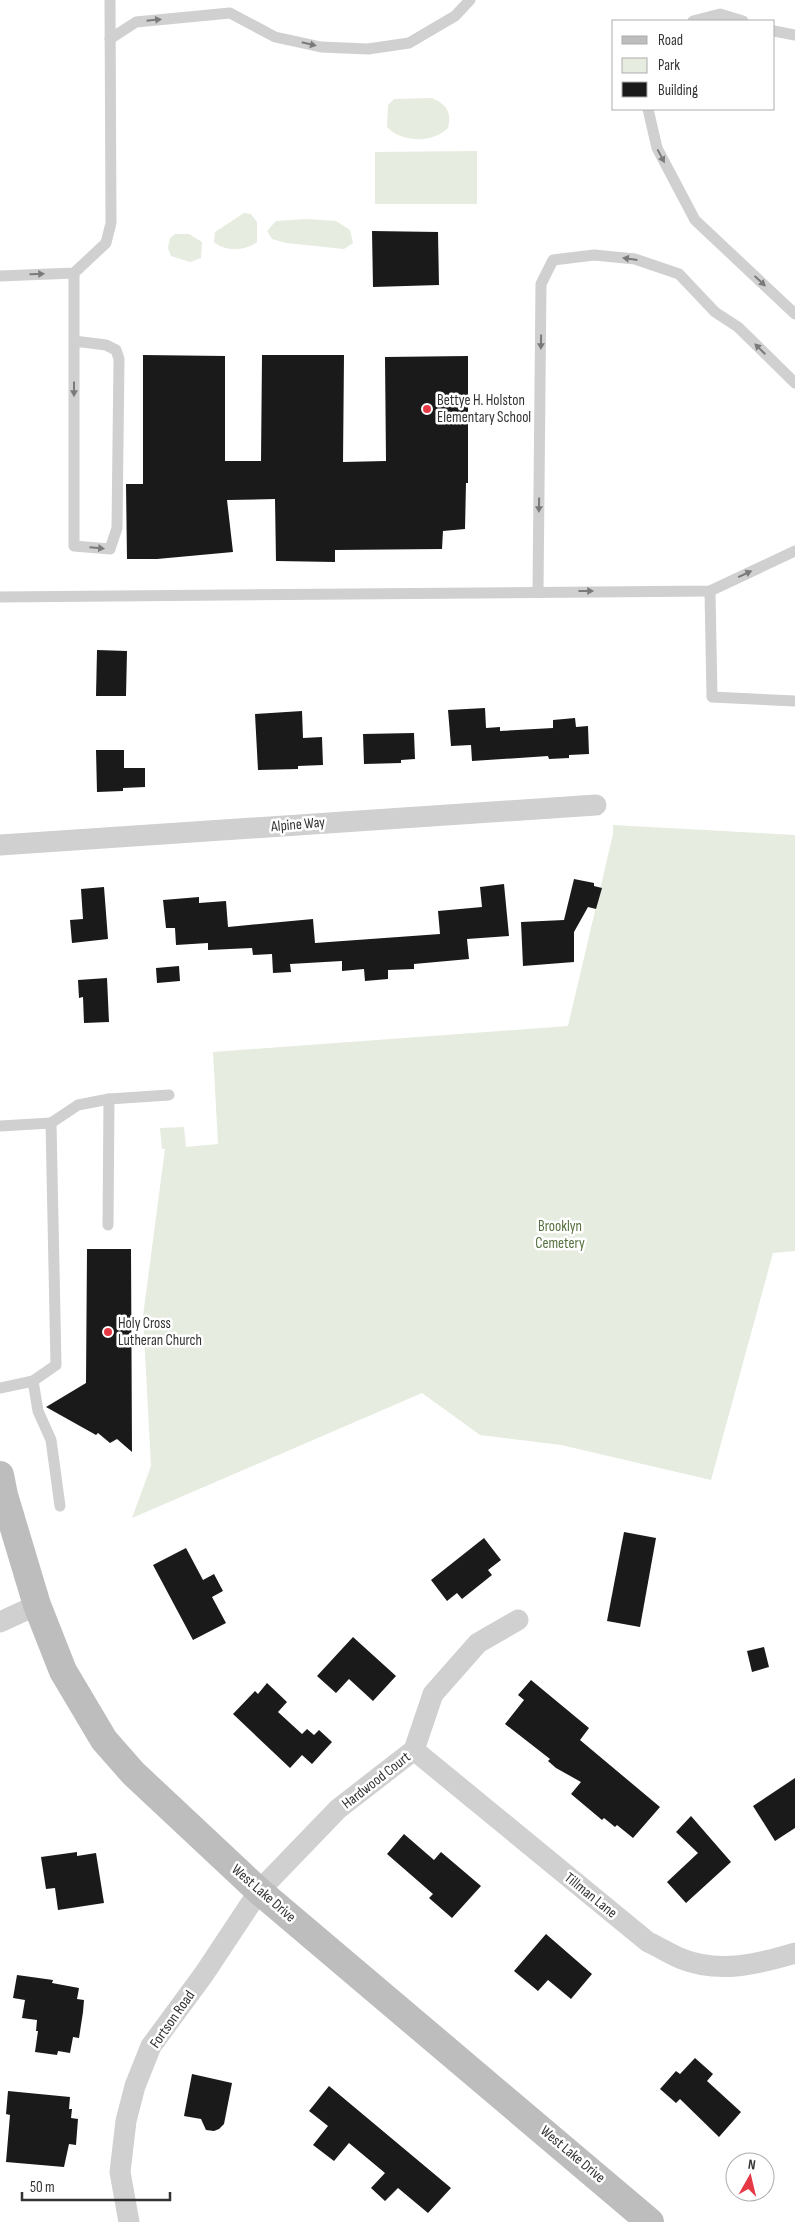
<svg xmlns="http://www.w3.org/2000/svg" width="795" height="2222" font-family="'Sofia Sans Condensed',sans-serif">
	<rect width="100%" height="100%" fill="#fff"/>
	<g fill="#e6ecdf">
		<path d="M432 98C446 104 452 112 448 128 434 143 401 143 387 127L388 105 394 99Z"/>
		<polygon points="477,151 477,204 375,204 375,152"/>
		<path d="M244 213 251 214 257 222V242C245 251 226 252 214 242L215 232Z"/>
		<polygon points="307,219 336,221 350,230 353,243 344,249 286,243 272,239 267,231 276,221"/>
		<polygon points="175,234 189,234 202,242 201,258 190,262 171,256 168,248 170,238"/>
		<polygon points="613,825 795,835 795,1251 773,1253 711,1480 561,1445 480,1435 422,1393 132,1518 151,1466 143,1316 165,1149 162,1149 160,1128 184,1127 186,1147 218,1144 213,1052 568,1026 613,834"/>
	</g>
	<g fill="#1a1a1a">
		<polygon points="372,231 438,232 439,285 373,287"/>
		<polygon points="143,355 225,356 225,461 261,461 262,355 344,355 343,462 386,461 385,357 468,356 468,483 466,483 465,529 443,531 442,549 335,550 335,562 276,561 275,499 227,500 233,552 157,559 127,559 126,484 143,484"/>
		<polygon points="97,650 127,651 126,696 96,696"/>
		<polygon points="485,708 486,728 500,727 500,731 553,728 553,720 575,718 576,727 588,726 589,754 569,755 569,758 549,759 548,756 472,761 471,745 451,746 448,710"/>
		<polygon points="302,711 303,738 322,737 323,765 298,766 298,769 258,770 255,714"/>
		<polygon points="414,733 415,759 401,760 401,763 364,764 363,734"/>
		<polygon points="96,750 124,750 124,768 145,768 145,787 123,788 123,791 97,792"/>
		<polygon points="574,879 594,883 594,886 602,888 596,909 588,907 574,932 574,962 523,966 521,922 564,920"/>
		<polygon points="504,884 509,936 467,939 469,959 414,964 414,969 388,970 388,979 365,981 364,969 342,971 342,961 290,964 291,972 273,973 272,954 253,955 252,948 208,950 208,943 176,945 175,928 166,928 163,900 199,897 199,903 226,901 228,927 313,919 315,943 440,934 438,911 482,907 480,887"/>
		<polygon points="104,887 108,939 72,943 70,920 83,919 81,889"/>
		<polygon points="179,966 180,981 157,983 156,968"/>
		<polygon points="107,978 109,1022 84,1023 83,997 79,998 78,980"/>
		<polygon points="87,1249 131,1249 132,1452 117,1439 110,1443 98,1433 96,1435 46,1407 86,1383"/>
		<polygon points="624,1532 656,1538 640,1627 607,1621"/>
		<polygon points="484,1538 501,1560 488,1570 492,1575 462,1599 457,1593 447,1601 431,1580"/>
		<polygon points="186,1548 203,1580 214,1574 223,1591 212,1597 226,1623 193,1640 153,1565"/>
		<polygon points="353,1637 396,1676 373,1701 349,1679 336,1693 317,1676"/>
		<polygon points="764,1647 769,1667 752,1672 747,1651"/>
		<polygon points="531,1680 589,1728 580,1740 660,1807 633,1838 617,1825 615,1827 604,1818 602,1820 571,1794 581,1782 556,1768 548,1761 550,1759 505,1724 524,1700 518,1695"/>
		<polygon points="267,1683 287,1702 278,1712 302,1734 307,1729 314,1735 319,1730 332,1742 312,1764 302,1755 290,1768 233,1714 255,1691 258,1694"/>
		<polygon points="795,1778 795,1828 775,1841 753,1806"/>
		<polygon points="691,1816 731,1862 686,1903 667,1882 698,1853 676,1832"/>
		<polygon points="404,1834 434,1860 441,1852 481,1886 452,1918 429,1898 433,1894 387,1854"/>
		<polygon points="77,1852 77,1856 96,1853 104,1903 58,1910 55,1888 46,1889 41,1857"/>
		<polygon points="546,1934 592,1974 571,1999 548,1980 538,1991 514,1971"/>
		<polygon points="17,1975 53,1980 52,1983 79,1988 77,1999 84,2000 83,2012 79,2038 73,2037 70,2053 58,2051 57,2055 35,2052 38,2031 36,2031 37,2020 22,2018 25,2000 13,1998"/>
		<polygon points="695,2058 713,2074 707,2081 741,2112 719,2137 680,2099 676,2103 660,2089 676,2071 680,2074"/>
		<polygon points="192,2074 232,2083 224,2124 219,2129 214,2131 206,2130 201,2119 184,2116"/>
		<polygon points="329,2086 451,2188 428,2213 398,2188 385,2201 371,2188 385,2173 349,2143 334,2161 313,2145 328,2126 309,2111"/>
		<polygon points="8,2091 70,2097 69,2109 72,2109 71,2118 78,2119 76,2145 69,2144 64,2167 6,2162 10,2115 6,2114"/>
	</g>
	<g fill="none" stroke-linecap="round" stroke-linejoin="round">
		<g stroke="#d0d0d0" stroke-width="11">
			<polyline points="693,21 720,14 743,21"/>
			<polyline points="774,31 795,35"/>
			<polyline points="110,39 136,22 230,13 275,37 321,47 368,49 409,43 455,16 470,0"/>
			<polyline points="648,109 657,148 695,220 795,314"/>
			<polyline points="74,273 74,546 110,549 117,528 119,359 116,350 106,345 74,341"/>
			<polyline points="0,276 74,273 106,243 111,223 110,0"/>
			<polyline points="710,591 712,697 795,701"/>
			<polyline points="538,592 541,284 553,260 594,255 635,259 679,274 715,312 738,327 795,383"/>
			<polyline points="0,597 710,591 795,551"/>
			<polyline points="51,1123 78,1105 109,1099 169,1095"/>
			<polyline points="0,1126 51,1123 56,1365 33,1381 0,1388"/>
			<polyline points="108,1225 109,1099"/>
			<polyline points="33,1381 38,1411 51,1440 60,1506"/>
		</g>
		<g stroke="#d0d0d0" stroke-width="21">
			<polyline points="0,845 596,805"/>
			<polyline points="0,1622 37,1605"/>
			<path d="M414 1750 648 1942C659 1947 670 1954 682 1959 720 1974 758 1964 795 1953"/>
			<polyline points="129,2222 120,2172 126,2121 135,2086 151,2046 204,1974 259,1891 338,1809 414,1750 433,1694 478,1643 518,1620"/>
		</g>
		<polyline stroke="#bdbdbd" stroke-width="28" points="0,1475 4,1495 37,1605 63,1671 104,1740 133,1773 259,1891 650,2222"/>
	</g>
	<defs><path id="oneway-solid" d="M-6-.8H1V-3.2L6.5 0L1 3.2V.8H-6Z" transform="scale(1.25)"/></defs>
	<g fill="#7a7a7a">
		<use href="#oneway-solid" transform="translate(154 20) rotate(-6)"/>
		<use href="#oneway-solid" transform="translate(309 44) rotate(13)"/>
		<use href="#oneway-solid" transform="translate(661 156) rotate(62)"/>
		<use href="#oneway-solid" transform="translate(630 259) rotate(-172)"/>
		<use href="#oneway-solid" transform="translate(37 274) rotate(-2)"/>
		<use href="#oneway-solid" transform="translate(760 281) rotate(43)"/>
		<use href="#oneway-solid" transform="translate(541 342) rotate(91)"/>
		<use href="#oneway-solid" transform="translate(760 349) rotate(-135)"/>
		<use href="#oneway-solid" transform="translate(74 389) rotate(90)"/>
		<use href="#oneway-solid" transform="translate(539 505) rotate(91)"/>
		<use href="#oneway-solid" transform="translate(97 548) rotate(5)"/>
		<use href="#oneway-solid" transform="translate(745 574) rotate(-25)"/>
		<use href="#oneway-solid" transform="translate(586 591)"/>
	</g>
	<g fill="#e63946" stroke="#fff" stroke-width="2">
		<circle cx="427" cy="409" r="5"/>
		<circle cx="108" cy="1332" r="5"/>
	</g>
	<g text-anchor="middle" stroke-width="5" stroke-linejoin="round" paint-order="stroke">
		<g font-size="15" fill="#333" stroke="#fff" text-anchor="start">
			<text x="437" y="405">Bettye H. Holston<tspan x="437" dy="17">Elementary School</tspan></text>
			<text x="118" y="1328">Holy Cross<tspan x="118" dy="17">Lutheran Church</tspan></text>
		</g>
		<g font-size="15" fill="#333" stroke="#fff">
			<text transform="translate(298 824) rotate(-5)" y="5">Alpine Way</text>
			<text transform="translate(376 1780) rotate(-38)" y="5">Hardwood Court</text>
			<text transform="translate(264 1893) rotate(41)" y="5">West Lake Drive</text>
			<text transform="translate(591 1895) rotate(39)" y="5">Tillman Lane</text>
			<text transform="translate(172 2019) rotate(-55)" y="5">Fortson Road</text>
			<text transform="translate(573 2154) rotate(40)" y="5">West Lake Drive</text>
		</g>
		<g font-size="15" fill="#56703f" stroke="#fff">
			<text x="560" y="1231">Brooklyn<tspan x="560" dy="17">Cemetery</tspan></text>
		</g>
	</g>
	<rect x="612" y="20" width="162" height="90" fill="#ffffff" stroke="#adadad"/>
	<rect x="622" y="36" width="25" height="8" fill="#bdbdbd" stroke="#adadad"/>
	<text x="658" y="45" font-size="15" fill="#333333">Road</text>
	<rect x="622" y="58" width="25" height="15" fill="#e6ecdf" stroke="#adadad"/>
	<text x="658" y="70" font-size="15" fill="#333333">Park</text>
	<rect x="622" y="82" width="25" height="15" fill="#1a1a1a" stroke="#adadad"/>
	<text x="658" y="95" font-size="15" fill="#333333">Building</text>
	<g transform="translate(750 2177) rotate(8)"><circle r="24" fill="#ffffff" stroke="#adadad"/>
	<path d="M0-4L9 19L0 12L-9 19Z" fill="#e63946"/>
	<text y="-8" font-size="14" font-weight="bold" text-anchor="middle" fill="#333333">N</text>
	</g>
	<path d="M22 2192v8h148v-8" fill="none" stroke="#333333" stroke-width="2.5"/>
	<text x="30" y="2192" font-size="15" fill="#333333" stroke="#ffffff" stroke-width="4" paint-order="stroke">50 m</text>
</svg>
